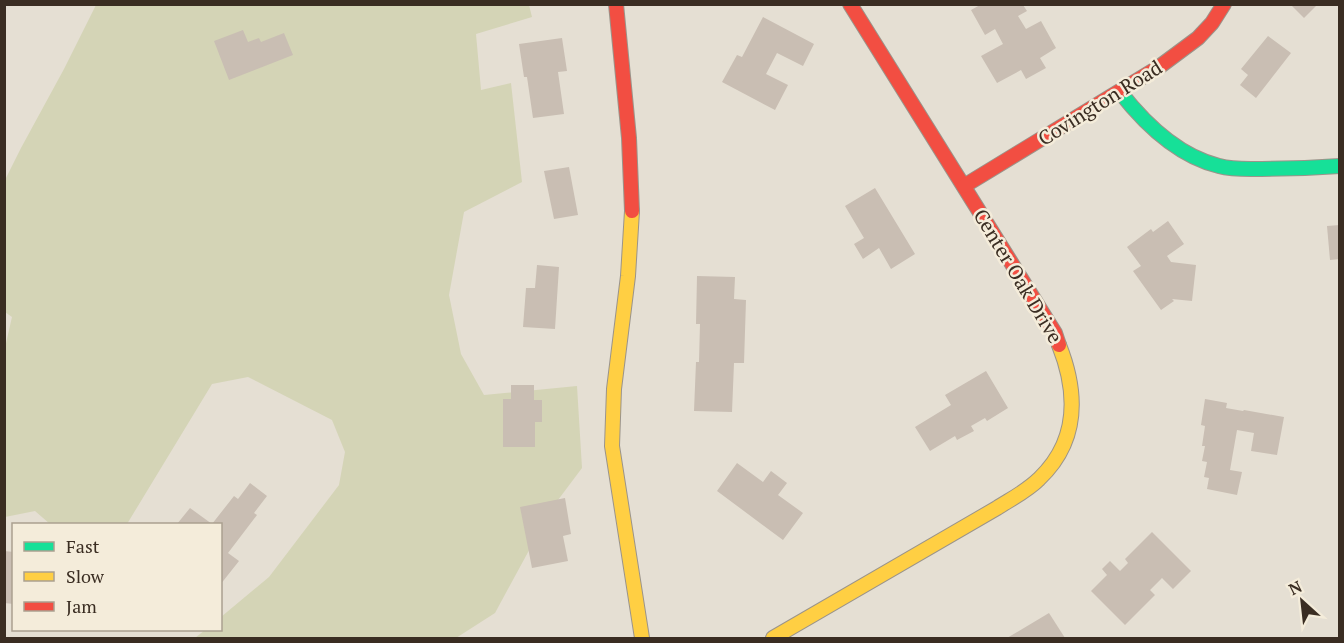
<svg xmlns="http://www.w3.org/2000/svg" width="1344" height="643" font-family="'PT Serif',serif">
	<rect width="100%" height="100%" fill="#e5dfd3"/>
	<polygon fill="#d4d4b6" points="96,5 529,5 532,17 476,34 481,90 511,83 522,182 464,212 449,295 461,354 484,395 577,386 582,468 552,508 495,613 456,638 195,638 205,630 220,630 221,617 269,577 339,485 345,452 332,420 248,377 212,384 127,524 50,524 35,511 5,517 4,352 12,317 5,312 4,182 21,148 64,69"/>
	<g fill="#c9beb3">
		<polygon points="1290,4 1318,4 1304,18"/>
		<polygon points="980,5 1023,5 1027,11 1018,16 1026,29 1041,21 1056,48 1040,58 1046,68 1026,79 1021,70 997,83 981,56 1003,44 995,29 985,35 971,10"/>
		<polygon points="763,17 814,44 803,66 777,53 766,74 788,85 775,110 722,82 737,55 742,57"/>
		<polygon points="243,30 248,42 259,38 261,42 284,33 293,55 229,80 214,41"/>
		<polygon points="1268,36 1291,53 1256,98 1240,85 1248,75 1241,69"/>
		<polygon points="562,38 567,71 558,72 564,114 533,118 527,77 524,77 519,44"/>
		<polygon points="569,167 578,215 554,219 544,171"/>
		<polygon points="875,188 915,254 891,269 879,248 863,259 854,244 864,238 845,206"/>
		<polygon points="1168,221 1184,244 1167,256 1171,262 1196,265 1192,301 1172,299 1174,301 1161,310 1133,271 1141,266 1127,247 1151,229 1153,232"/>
		<polygon points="1340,225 1340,259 1330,260 1327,226"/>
		<polygon points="537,265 559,267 555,329 523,327 526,288 535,288"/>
		<polygon points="697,276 735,277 734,299 746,300 744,363 734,363 732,412 694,411 696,362 699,362 700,324 696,324"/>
		<polygon points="986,371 1008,408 987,421 985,418 971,426 974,431 957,440 955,436 930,451 915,427 951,405 945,395"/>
		<polygon points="511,385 534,385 534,400 542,400 542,422 535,422 535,447 503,447 503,399 511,399"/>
		<polygon points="1205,399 1227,403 1226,408 1243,411 1244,410 1284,417 1277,455 1251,451 1254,433 1237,430 1230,470 1242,472 1237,495 1207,489 1209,478 1204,477 1207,462 1202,461 1205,446 1202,446 1205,426 1201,425"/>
		<polygon points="737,463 763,482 771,471 787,483 778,495 803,513 783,540 717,491"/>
		<polygon points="250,483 267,496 254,513 257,515 228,553 239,561 220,585 220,524 177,524 190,508 212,524 234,496 238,499"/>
		<polygon points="565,498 571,534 563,536 568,561 532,568 520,507"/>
		<polygon points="1152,532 1191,571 1173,589 1162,578 1150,590 1155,595 1125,625 1091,591 1107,575 1102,569 1110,561 1120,571 1128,563 1125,559"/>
		<polygon points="4,551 14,552 14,604 4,603"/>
		<polygon points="1049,613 1065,638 1007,638"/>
	</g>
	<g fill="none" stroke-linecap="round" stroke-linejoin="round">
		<defs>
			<path id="fast" d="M1120 92C1145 124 1178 156 1219 166 1230 169 1241 169 1251 169 1281 169 1310 168 1340 166"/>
			<g id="slow">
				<polyline points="632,211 628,276 614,389 612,446 642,638"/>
				<path d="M773 638 997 508C1011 499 1027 491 1039 479 1079 441 1078 393 1059 345"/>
			</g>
			<g id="jam">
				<polyline points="616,4 629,138 632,211"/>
				<polyline points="850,4 1055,333 1059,345"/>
				<polyline points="964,186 1159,67 1198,38 1212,23 1224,4"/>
			</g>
		</defs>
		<use href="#fast" stroke="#9b948a" stroke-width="16"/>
		<use href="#slow" stroke="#9b948a" stroke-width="16"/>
		<use href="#jam" stroke="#9b948a" stroke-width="16"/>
		<use href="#fast" stroke="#16e098" stroke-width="14"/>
		<use href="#slow" stroke="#ffcf43" stroke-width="14"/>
		<use href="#jam" stroke="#f24e42" stroke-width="14"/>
	</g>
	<g text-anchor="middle" stroke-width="5" stroke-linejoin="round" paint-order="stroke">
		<g font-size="20" fill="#3a2d22" stroke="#f4ecda">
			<text transform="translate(1100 103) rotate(-32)" y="7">Covington Road</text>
			<text transform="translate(1018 276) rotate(59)" y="7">Center Oak Drive</text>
		</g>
	</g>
	<rect width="1344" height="643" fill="none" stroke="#3a2d22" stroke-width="12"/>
	<rect x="12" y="523" width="210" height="108" fill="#f4ecda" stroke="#aaa090" stroke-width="1.5"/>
	<rect x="24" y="542" width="30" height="9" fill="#16e098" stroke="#aaa090" stroke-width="1.5"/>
	<text x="66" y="553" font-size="18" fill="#3a2d22">Fast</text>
	<rect x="24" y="572" width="30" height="9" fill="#ffcf43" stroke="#aaa090" stroke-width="1.5"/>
	<text x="66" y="583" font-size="18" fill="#3a2d22">Slow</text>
	<rect x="24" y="602" width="30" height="9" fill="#f24e42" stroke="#aaa090" stroke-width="1.5"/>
	<text x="66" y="613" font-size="18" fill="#3a2d22">Jam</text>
	<g transform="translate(1302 601) rotate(333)" stroke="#f4ecda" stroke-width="4.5" paint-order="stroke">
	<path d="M0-4.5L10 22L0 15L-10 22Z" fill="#3a2d22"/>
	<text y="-9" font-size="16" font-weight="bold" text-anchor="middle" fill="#3a2d22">N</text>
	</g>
</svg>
